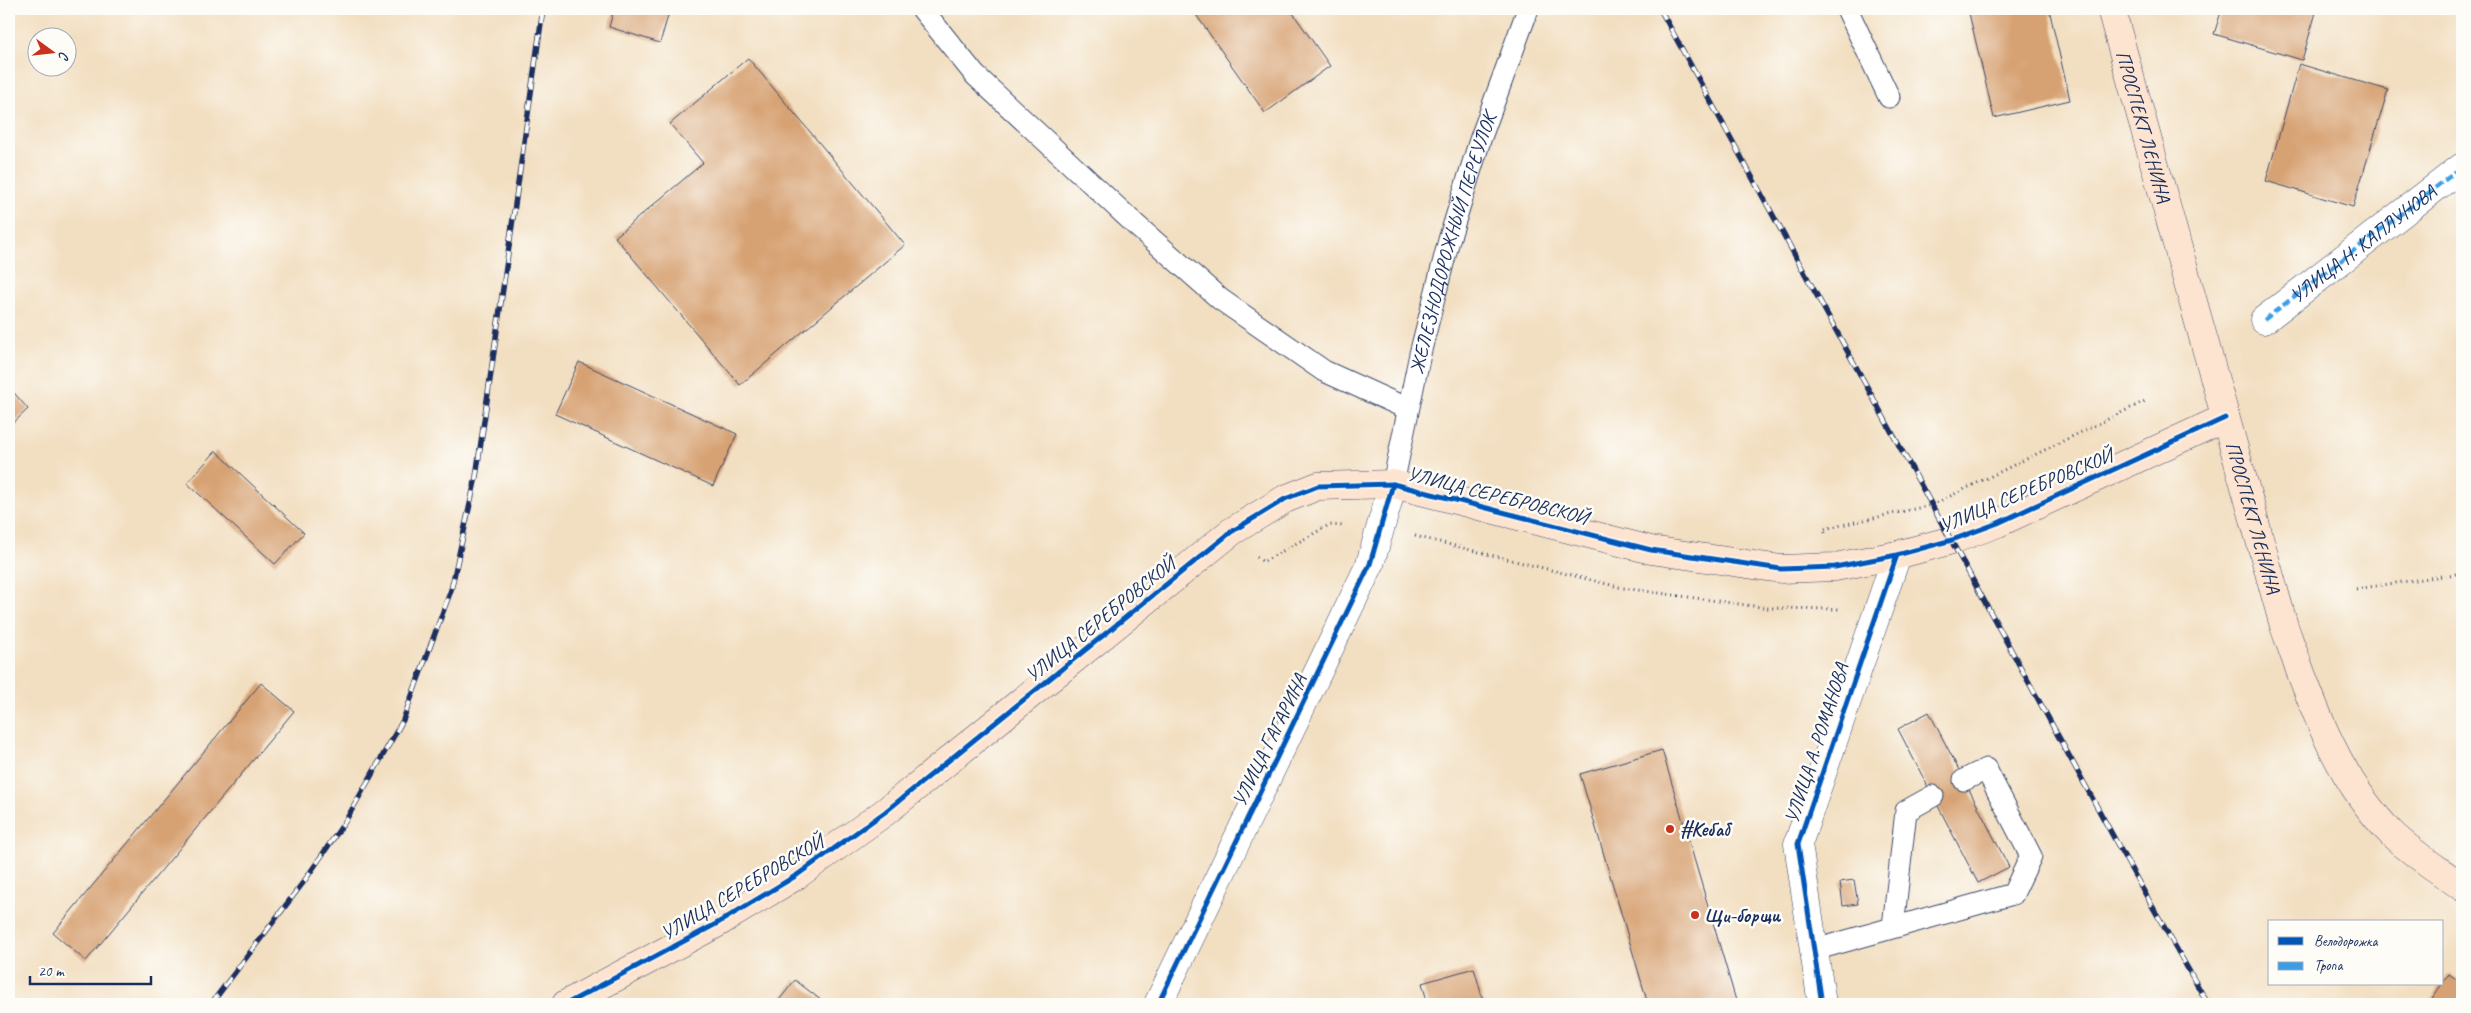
<svg xmlns="http://www.w3.org/2000/svg" width="2471" height="1013" font-family="Caveat,sans-serif">
	<rect width="100%" height="100%" fill="#fdfcf7"/>
	<filter id="ink" filterUnits="userSpaceOnUse"><feTurbulence type="fractalNoise" baseFrequency=".02" numOctaves="2"/><feDisplacementMap in="SourceGraphic" scale="10" xChannelSelector="R" yChannelSelector="G"/><feConvolveMatrix kernelMatrix="1 2 1 2 8 2 1 2 1" color-interpolation-filters="sRGB"/></filter>
	<filter id="wash" filterUnits="userSpaceOnUse"><feTurbulence type="fractalNoise" baseFrequency=".0096" numOctaves="4" result="noise"/><feDisplacementMap in="SourceGraphic" scale="20" xChannelSelector="R" yChannelSelector="G"/><feGaussianBlur stdDeviation="1.12" result="paint"/><feColorMatrix in="noise" values="0 0 0 0 0 0 0 0 0 0 0 0 0 0 0 0 0 1.4 0 .05"/><feComposite in="paint" operator="in"/></filter>
	<g filter="url(#wash)">
		<rect width="100%" height="100%" fill="#f2dec0"/>
		<g id="blocks">
			<g fill="#d7a273">
				<polygon points="293,9 309,9 307,14"/>
				<polygon points="614,9 670,9 660,43 609,27"/>
				<polygon points="1192,9 1290,9 1330,66 1265,113"/>
				<polygon points="1968,9 2049,9 2070,100 1994,118"/>
				<polygon points="2222,9 2317,9 2302,60 2214,34"/>
				<polygon points="748,58 905,245 740,385 615,237 703,163 670,124"/>
				<polygon points="2299,64 2388,90 2353,207 2266,181"/>
				<polygon points="579,362 737,434 713,486 555,414"/>
				<polygon points="9,387 28,409 9,427"/>
				<polygon points="216,451 304,533 275,564 187,483"/>
				<polygon points="261,683 294,711 86,961 53,933"/>
				<polygon points="1929,712 2009,867 1978,883 1898,729"/>
				<polygon points="1662,750 1737,1004 1648,1004 1580,774"/>
				<polygon points="1854,880 1858,904 1843,906 1840,882"/>
				<polygon points="1474,968 1484,1004 1428,1004 1422,983"/>
				<polygon points="2449,974 2462,983 2462,1004 2428,1004"/>
				<polygon points="795,980 826,1004 776,1004"/>
			</g>
		</g>
	</g>
	<g filter="url(#ink)">
		<use href="#blocks" fill-opacity="0" stroke="#3b496d" stroke-width="1"/>
		<g fill="none" stroke-linecap="round" stroke-linejoin="round">
			<defs>
				<g id="lane">
					<polyline points="922,9 975,75 1137,226 1220,299 1324,371 1408,409"/>
					<polyline points="1847,9 1889,97"/>
					<path id="s1" d="M1393 484 1420 354 1449 240 1480 140 1528 9"/>
					<polyline points="1893,927 1906,811 1933,796"/>
					<polyline points="1814,950 2013,894 2031,856 1986,769 1964,780"/>
				</g>
				<g id="street">
					<path id="s2" d="M2264 320 2462 167"/>
					<polyline points="1158,1004 1370,564 1393,484"/>
					<polyline points="1822,1004 1798,844 1897,555"/>
				</g>
				<g id="secondary">
					<path id="s3" d="M2111 9 2284 626C2310 699 2336 778 2392 834 2413 854 2439 870 2462 887"/>
					<polyline points="566,1004 716,924 797,875 885,812 1231,532 1285,499 1318,486 1393,484 1651,550 1781,569 1835,567 1897,555 1952,540 1998,523 2225,418"/>
				</g>
			</defs>
			<use href="#lane" stroke="#3b496d" stroke-width="23"/>
			<use href="#street" stroke="#3b496d" stroke-width="29"/>
			<use href="#secondary" stroke="#3b496d" stroke-width="29"/>
			<g stroke="#3b496d" stroke-width="3" stroke-dasharray="1 4" stroke-linecap="butt">
				<polyline points="1825,533 1824,529 1932,505 2145,401"/>
				<polyline points="1415,536 1623,588 1768,608 1841,609"/>
				<polyline points="1257,557 1263,562 1329,525 1345,526"/>
				<polyline points="2356,589 2462,573"/>
			</g>
			<use href="#lane" stroke="#fff" stroke-width="21"/>
			<use href="#street" stroke="#fff" stroke-width="28"/>
			<use href="#secondary" stroke="#fde4d0" stroke-width="28"/>
			<defs>
				<g id="rail">
					<polyline points="1660,9 2130,867 2208,1004"/>
					<polyline points="211,1004 305,880 346,820 403,720 451,590 476,477 543,9"/>
				</g>
			</defs>
			<use href="#rail" stroke="#1b2f5e" stroke-width="5.5"/>
			<use href="#rail" stroke="#fdfcf7" stroke-width="4" stroke-dasharray="11" stroke-linecap="butt"/>
			<polyline stroke="#3b9de6" stroke-width="4" stroke-dasharray="8 4" stroke-linecap="butt" points="2264,320 2462,167"/>
			<defs>
				<g id="cycleway">
					<polyline points="566,1004 716,924 797,875 885,812 1231,532 1285,499 1318,486 1393,484 1651,550 1781,569 1835,567 1897,555 1952,540 1998,523 2225,418"/>
					<polyline points="1158,1004 1370,564 1393,484"/>
					<polyline points="1822,1004 1798,844 1897,555"/>
				</g>
			</defs>
			<use href="#cycleway" stroke="#fdfcf7" stroke-width="8"/>
			<use href="#cycleway" stroke="#0057b8" stroke-width="5"/>
		</g>
	</g>
	<g fill="#c8321e" stroke="#fdfcf7" stroke-width="2">
		<circle cx="1670" cy="829" r="5"/>
		<circle cx="1695" cy="915" r="5"/>
	</g>
	<g text-anchor="middle" stroke-width="5" stroke-linejoin="round" paint-order="stroke">
		<g font-size="20" fill="#1b2f5e" stroke="#fdfcf7">
			<text dy="7" stroke="none"><textPath href="#s3" startOffset="122">ПРОСПЕКТ ЛЕНИНА</textPath></text>
			<text dy="7" stroke="none"><textPath href="#s2" startOffset="125">УЛИЦА Н. КАПЛУНОВА</textPath></text>
			<text dy="7" stroke="none"><textPath href="#s1" startOffset="248">ЖЕЛЕЗНОДОРОЖНЫЙ ПЕРЕУЛОК</textPath></text>
			<text transform="translate(2026 490) rotate(-23)" y="7">УЛИЦА СЕРЕБРОВСКОЙ</text>
			<text transform="translate(1498 495) rotate(14)" y="7">УЛИЦА СЕРЕБРОВСКОЙ</text>
			<text dy="7" stroke="none"><textPath href="#s3" startOffset="528">ПРОСПЕКТ ЛЕНИНА</textPath></text>
			<text transform="translate(1100 619) rotate(-39)" y="7">УЛИЦА СЕРЕБРОВСКОЙ</text>
			<text transform="translate(1269 740) rotate(-64)" y="7">УЛИЦА ГАГАРИНА</text>
			<text transform="translate(1816 743) rotate(-72)" y="7">УЛИЦА А. РОМАНОВА</text>
			<text transform="translate(742 887) rotate(-31)" y="7">УЛИЦА СЕРЕБРОВСКОЙ</text>
		</g>
		<g font-size="20" font-weight="bold" fill="#1b2f5e" stroke="#fdfcf7" text-anchor="start">
			<text x="1680" y="836">#Кебаб</text>
			<text x="1705" y="922">Щи-борщи</text>
		</g>
	</g>
	<rect width="2471" height="1013" fill="none" stroke="#fdfcf7" stroke-width="30"/>
	<rect x="2268" y="920" width="175" height="65" fill="#fdfcf7" stroke="#a3aaba"/>
	<rect x="2278" y="937" width="25" height="8" fill="#0057b8" stroke="#a3aaba"/>
	<text x="2314" y="946" font-size="15" fill="#1b2f5e">Велодорожка</text>
	<rect x="2278" y="962" width="25" height="8" fill="#3b9de6" stroke="#a3aaba"/>
	<text x="2314" y="970" font-size="15" fill="#1b2f5e">Тропа</text>
	<g transform="translate(52 52) rotate(105)"><circle r="24" fill="#fdfcf7" stroke="#a3aaba"/>
	<path d="M0-4L9 19L0 12L-9 19Z" fill="#c8321e"/>
	<text y="-8" font-size="14" font-weight="bold" text-anchor="middle" fill="#1b2f5e">С</text>
	</g>
	<path d="M30 976v8h121v-8" fill="none" stroke="#1b2f5e" stroke-width="2.5"/>
	<text x="38" y="976" font-size="15" fill="#1b2f5e" stroke="#fdfcf7" stroke-width="4" paint-order="stroke">20 m</text>
</svg>
